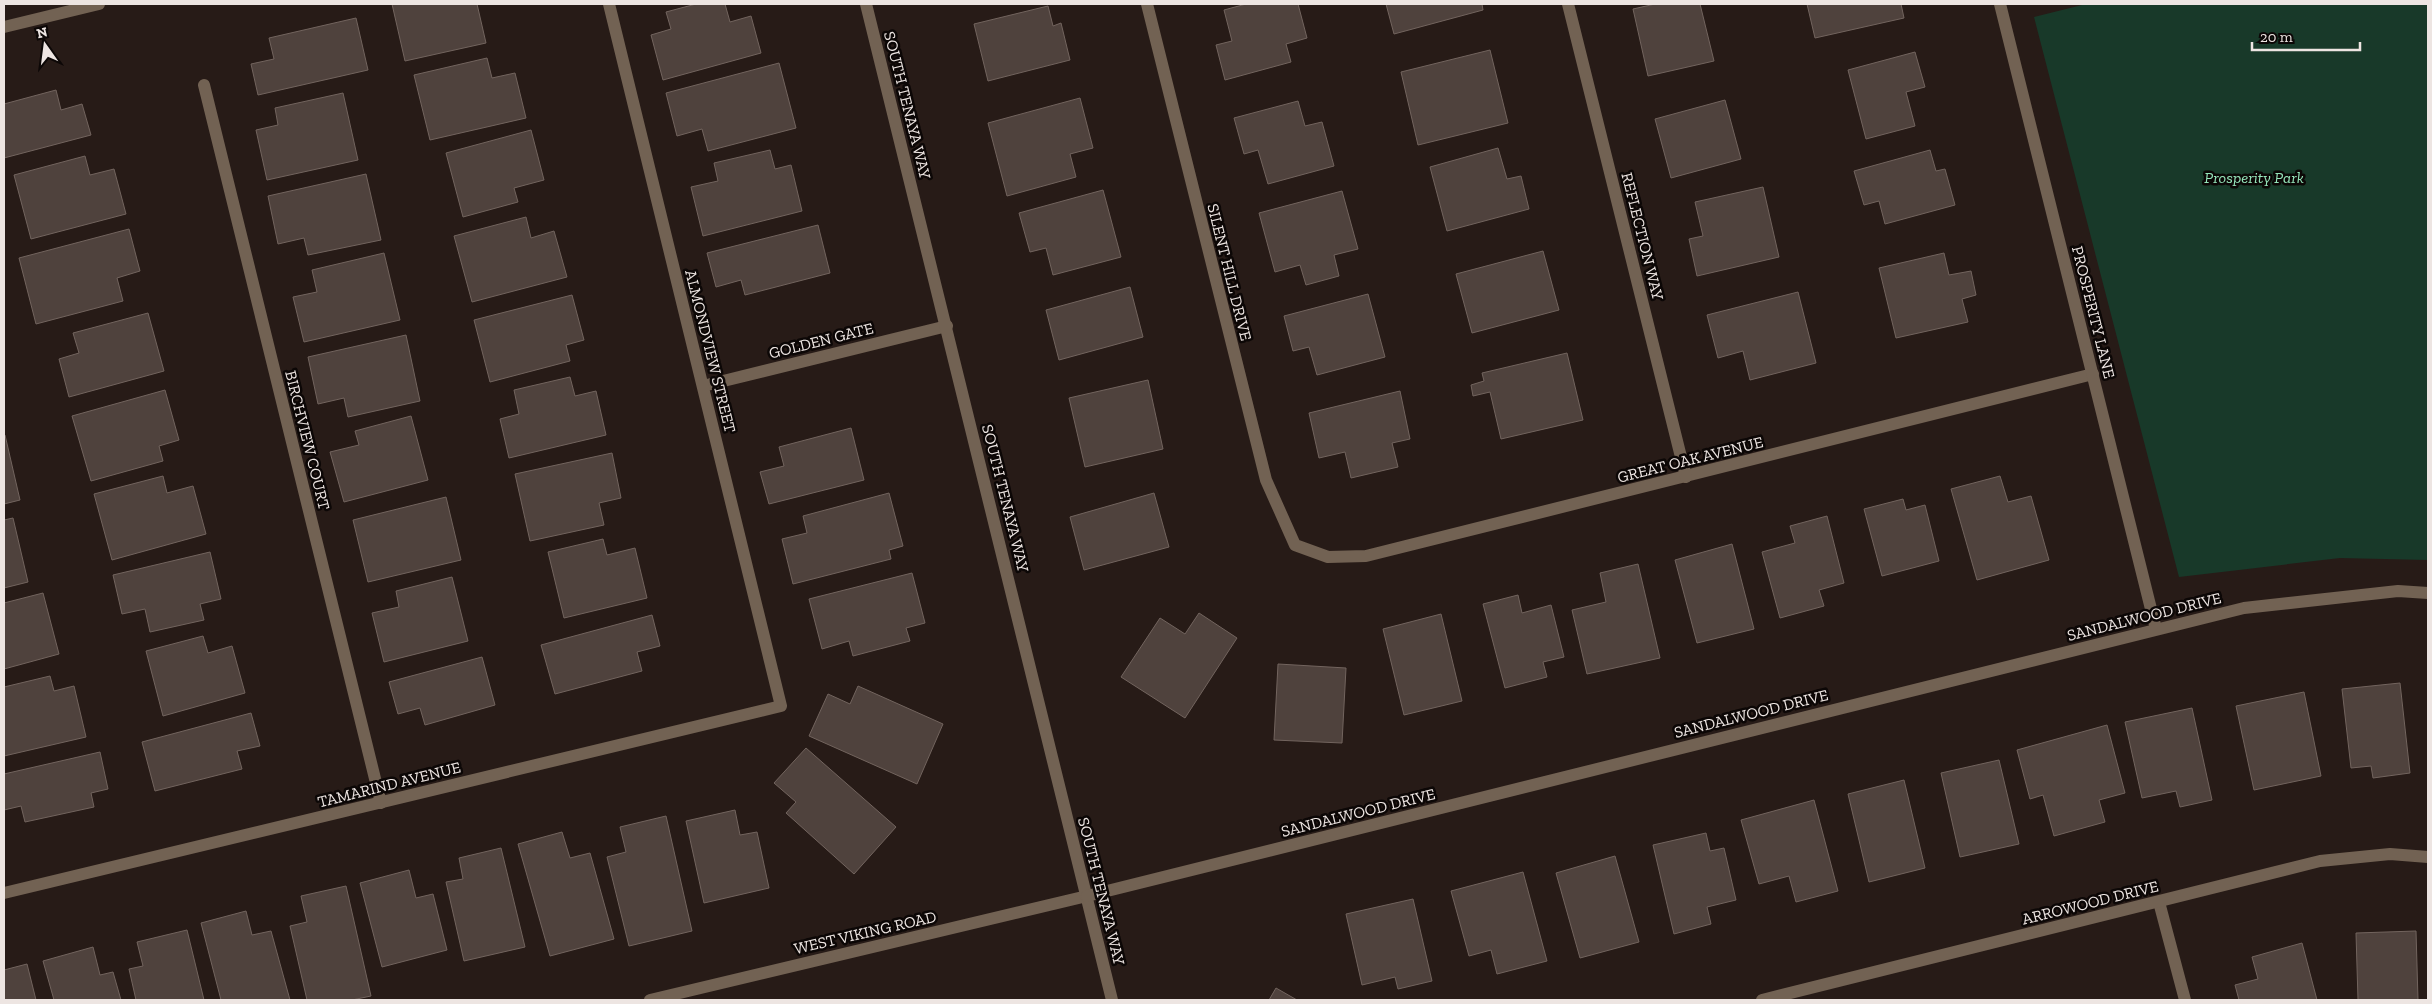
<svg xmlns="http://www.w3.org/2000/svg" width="2432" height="1004" font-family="'Zilla Slab',serif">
	<rect width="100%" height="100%" fill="#271b17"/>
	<polygon fill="#183929" points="2086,4 2428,4 2428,560 2340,558 2179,577 2034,17"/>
	<g fill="#4f423d" stroke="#72645e">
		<polygon points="392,4 477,4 486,43 405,61"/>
		<polygon points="696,4 725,4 730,22 751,16 761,53 663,80 651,35 671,29 666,12"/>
		<polygon points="1246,4 1298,4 1307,38 1286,44 1291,62 1225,80 1216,45 1232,41 1224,10"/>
		<polygon points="1386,4 1482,4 1483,10 1394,34"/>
		<polygon points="1655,4 1700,4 1714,61 1648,76 1633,9"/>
		<polygon points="1807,4 1901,4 1904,18 1815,38"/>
		<polygon points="1048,6 1053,26 1061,23 1070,60 988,81 974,24"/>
		<polygon points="356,18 368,70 258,95 251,64 274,59 269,38"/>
		<polygon points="1490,50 1508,123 1418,145 1401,72"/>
		<polygon points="1915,52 1925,87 1906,92 1915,126 1866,139 1848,70"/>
		<polygon points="487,58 492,78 515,73 526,118 430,140 414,75"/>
		<polygon points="779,63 796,128 708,151 702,129 677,136 666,93"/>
		<polygon points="56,90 61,110 82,104 91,135 4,158 4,104"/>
		<polygon points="343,93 358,160 267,180 256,130 278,125 275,108"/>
		<polygon points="1080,98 1093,148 1070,154 1076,177 1007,196 988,123"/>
		<polygon points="1725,100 1741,159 1671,178 1655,119"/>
		<polygon points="1298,101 1305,126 1322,122 1334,166 1268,184 1258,150 1244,154 1234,118"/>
		<polygon points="531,130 544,180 514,188 518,202 463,217 446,153"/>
		<polygon points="1498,148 1507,179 1521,176 1529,209 1447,231 1430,167"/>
		<polygon points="770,150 775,169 791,165 802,211 703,236 691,187 718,181 714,163"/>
		<polygon points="1930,150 1936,171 1945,169 1955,205 1885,224 1879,201 1864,205 1854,171"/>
		<polygon points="85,156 90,175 114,169 126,214 31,239 14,175"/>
		<polygon points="366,174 381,240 308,255 304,238 278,244 268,196"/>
		<polygon points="1763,187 1779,257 1697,276 1689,239 1703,236 1695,202"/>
		<polygon points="1103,190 1121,257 1053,275 1046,248 1030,252 1019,213"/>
		<polygon points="1342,191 1358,249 1334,255 1339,276 1306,285 1300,265 1275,272 1259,213"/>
		<polygon points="526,217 531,238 554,231 567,277 472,302 454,236"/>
		<polygon points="818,225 830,273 745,295 741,280 716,287 707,253"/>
		<polygon points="129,229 140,271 117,278 123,301 36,324 19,258"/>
		<polygon points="1543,251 1559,310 1472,333 1456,274"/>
		<polygon points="384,253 400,320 304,342 293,297 317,292 312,270"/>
		<polygon points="1944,253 1949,275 1971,271 1976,295 1962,299 1968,322 1896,338 1879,268"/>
		<polygon points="1130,287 1143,337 1059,360 1046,310"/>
		<polygon points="1798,292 1816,363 1750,380 1743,351 1718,358 1707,315"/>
		<polygon points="1368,294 1385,357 1317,375 1309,347 1293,351 1284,316"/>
		<polygon points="572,295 584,340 566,345 570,361 490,382 474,320"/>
		<polygon points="148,313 164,371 69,397 59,359 79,353 73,333"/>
		<polygon points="406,335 420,401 348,417 344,398 318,404 308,357"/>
		<polygon points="1567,353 1583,420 1501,439 1490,392 1473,396 1471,385 1484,381 1482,373"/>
		<polygon points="570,377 575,396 596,391 606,435 509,458 500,419 519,414 514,390"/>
		<polygon points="1148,380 1163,449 1085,467 1069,398"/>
		<polygon points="165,390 179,440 159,446 163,461 91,481 72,416"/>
		<polygon points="1400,391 1410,439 1392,443 1398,467 1351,478 1345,452 1319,458 1309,413"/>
		<polygon points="411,416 428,480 344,502 330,452 359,445 355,431"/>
		<polygon points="851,428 864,480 769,504 760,472 784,466 779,447"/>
		<polygon points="5,435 20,500 4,504 4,436"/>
		<polygon points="612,453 621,498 599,503 604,525 530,541 515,474"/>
		<polygon points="163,476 167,493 193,486 206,534 112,560 94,494"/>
		<polygon points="2000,476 2008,502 2031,496 2049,560 1977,580 1951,489"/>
		<polygon points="889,493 903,546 889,550 891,559 793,584 782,539 807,533 803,516"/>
		<polygon points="1154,493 1169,547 1084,570 1070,517"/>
		<polygon points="446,497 461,560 368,582 353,520"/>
		<polygon points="1903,499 1906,510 1925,505 1939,561 1882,576 1864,509"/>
		<polygon points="1827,516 1844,583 1819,590 1824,606 1780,618 1762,552 1795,543 1790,526"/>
		<polygon points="13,518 28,582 4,588 4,520"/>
		<polygon points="603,539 607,555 635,548 647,598 564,618 548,552"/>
		<polygon points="1732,544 1754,629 1697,643 1675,560"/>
		<polygon points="210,552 221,599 200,604 204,620 150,632 145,609 122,614 113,575"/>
		<polygon points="1638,564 1660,658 1587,674 1572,610 1606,602 1600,573"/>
		<polygon points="912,573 925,623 906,628 910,641 853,656 849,641 822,649 809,599"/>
		<polygon points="452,577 468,641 384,662 372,613 399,607 396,591"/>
		<polygon points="43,593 59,654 4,669 4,603"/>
		<polygon points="1518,595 1522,613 1551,605 1564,657 1543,662 1547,677 1505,688 1483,604"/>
		<polygon points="1199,613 1237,638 1185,718 1121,677 1160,618 1185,634"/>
		<polygon points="1441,614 1462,701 1404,715 1383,629"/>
		<polygon points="652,615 660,646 637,652 642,671 555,694 541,645"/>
		<polygon points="203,636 208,653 232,646 245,693 163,716 146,651"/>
		<polygon points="482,657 495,705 425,725 420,708 398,714 389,682"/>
		<polygon points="1278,664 1346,668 1342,743 1274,740"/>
		<polygon points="50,676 54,691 74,686 86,737 4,756 4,687"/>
		<polygon points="2400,683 2410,773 2373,778 2371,766 2351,768 2342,689"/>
		<polygon points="858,686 943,724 917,784 809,736 828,694 850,704"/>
		<polygon points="2304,692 2321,776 2254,790 2236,706"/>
		<polygon points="2192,708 2212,800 2180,807 2176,791 2142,798 2125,722"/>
		<polygon points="251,713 260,746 237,751 242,769 155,791 142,742"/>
		<polygon points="2107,725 2125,793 2099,800 2105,822 2054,836 2043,795 2030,799 2017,750"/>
		<polygon points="806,748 896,827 854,874 786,813 796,802 774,783"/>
		<polygon points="100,752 108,789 91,793 94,807 25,822 21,806 4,810 4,774"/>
		<polygon points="1999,760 2019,844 1960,857 1941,773"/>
		<polygon points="1904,780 1925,868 1869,882 1848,794"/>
		<polygon points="1814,800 1838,891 1796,902 1789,876 1759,884 1741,820"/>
		<polygon points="735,810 740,835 757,832 769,888 704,903 686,821"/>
		<polygon points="666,816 692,931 629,946 607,857 626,852 620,827"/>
		<polygon points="562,832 570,858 590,853 614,939 550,956 518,844"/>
		<polygon points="1706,833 1710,851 1724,848 1736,900 1707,907 1711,924 1674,934 1653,845"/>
		<polygon points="501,848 525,947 464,961 446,882 463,879 459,858"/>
		<polygon points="1615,856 1639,942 1580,958 1556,873"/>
		<polygon points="409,870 416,898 433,894 447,950 382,967 360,883"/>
		<polygon points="1523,872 1547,961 1497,974 1491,950 1469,956 1451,891"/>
		<polygon points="346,886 371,996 352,1000 307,1000 290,926 307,922 301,896"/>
		<polygon points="1413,899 1432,981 1398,989 1395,977 1362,985 1346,914"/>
		<polygon points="246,911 252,935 271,931 290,1000 221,1000 201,923"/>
		<polygon points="187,930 204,1000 136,1000 129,969 143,966 137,942"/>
		<polygon points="2416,931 2418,1000 2358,1000 2356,933"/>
		<polygon points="2302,943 2317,1000 2239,1000 2235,985 2258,979 2252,957"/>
		<polygon points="93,947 100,975 113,972 121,1000 54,1000 43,961"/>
		<polygon points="27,964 36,1000 4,1000 4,970"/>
		<polygon points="1276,988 1297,1000 1269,1000"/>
	</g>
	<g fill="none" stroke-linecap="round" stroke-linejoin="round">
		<g stroke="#726253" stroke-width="12">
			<polyline points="1147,4 1266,480 1295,545 1328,557 1366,556 2093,374"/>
			<polyline points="1568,4 1686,477"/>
			<polyline points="2000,4 2156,629"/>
			<polyline points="4,27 99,4"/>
			<polyline points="204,85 381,803"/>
			<polyline points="703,386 947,326"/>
			<polyline points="4,893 781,706 609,4"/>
			<polyline points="2159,902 2185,1000"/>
			<polyline points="650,1000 1087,896"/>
			<polyline points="1762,1000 2320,861 2390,854 2428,857"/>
		</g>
		<g stroke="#726253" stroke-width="12">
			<polyline points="866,4 1112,1000"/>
			<polyline points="1087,896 2244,608 2398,591 2428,593"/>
		</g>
	</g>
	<g text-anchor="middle" stroke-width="5" stroke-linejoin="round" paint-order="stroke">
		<g font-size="16" fill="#ede5e2" stroke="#0c0706">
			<text transform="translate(908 105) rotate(76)" y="6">SOUTH TENAYA WAY</text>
			<text transform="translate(1643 236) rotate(76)" y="6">REFLECTION WAY</text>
			<text transform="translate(1230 272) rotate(76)" y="6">SILENT HILL DRIVE</text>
			<text transform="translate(2094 312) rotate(76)" y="6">PROSPERITY LANE</text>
			<text transform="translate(821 340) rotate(-14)" y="6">GOLDEN GATE</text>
			<text transform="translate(711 351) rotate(76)" y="6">ALMONDVIEW STREET</text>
			<text transform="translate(308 440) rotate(76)" y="6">BIRCHVIEW COURT</text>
			<text transform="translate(1690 459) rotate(-14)" y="6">GREAT OAK AVENUE</text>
			<text transform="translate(1006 498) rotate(76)" y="6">SOUTH TENAYA WAY</text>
			<text transform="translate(2144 616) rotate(-14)" y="6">SANDALWOOD DRIVE</text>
			<text transform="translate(1751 713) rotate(-14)" y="6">SANDALWOOD DRIVE</text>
			<text transform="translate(389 784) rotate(-14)" y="6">TAMARIND AVENUE</text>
			<text transform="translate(1358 812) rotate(-14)" y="6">SANDALWOOD DRIVE</text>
			<text transform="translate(1102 891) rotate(76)" y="6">SOUTH TENAYA WAY</text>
			<text transform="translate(2090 902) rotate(-14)" y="6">ARROWOOD DRIVE</text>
			<text transform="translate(865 932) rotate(-13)" y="6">WEST VIKING ROAD</text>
		</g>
		<g font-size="16" font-style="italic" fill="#96e6bb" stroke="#0c0706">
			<text x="2254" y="183">Prosperity Park</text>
		</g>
	</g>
	<rect width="2432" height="1004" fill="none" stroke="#ede5e2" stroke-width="10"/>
	<g transform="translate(45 45) rotate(346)" stroke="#0c0706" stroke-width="4" paint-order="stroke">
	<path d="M0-4L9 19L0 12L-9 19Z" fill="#ede5e2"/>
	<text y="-8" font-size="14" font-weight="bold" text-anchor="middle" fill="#ede5e2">N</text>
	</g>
	<path d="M2252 42v8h108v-8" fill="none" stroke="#ede5e2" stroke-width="2.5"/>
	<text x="2260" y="42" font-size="15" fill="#ede5e2" stroke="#0c0706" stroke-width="4" paint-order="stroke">20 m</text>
</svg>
